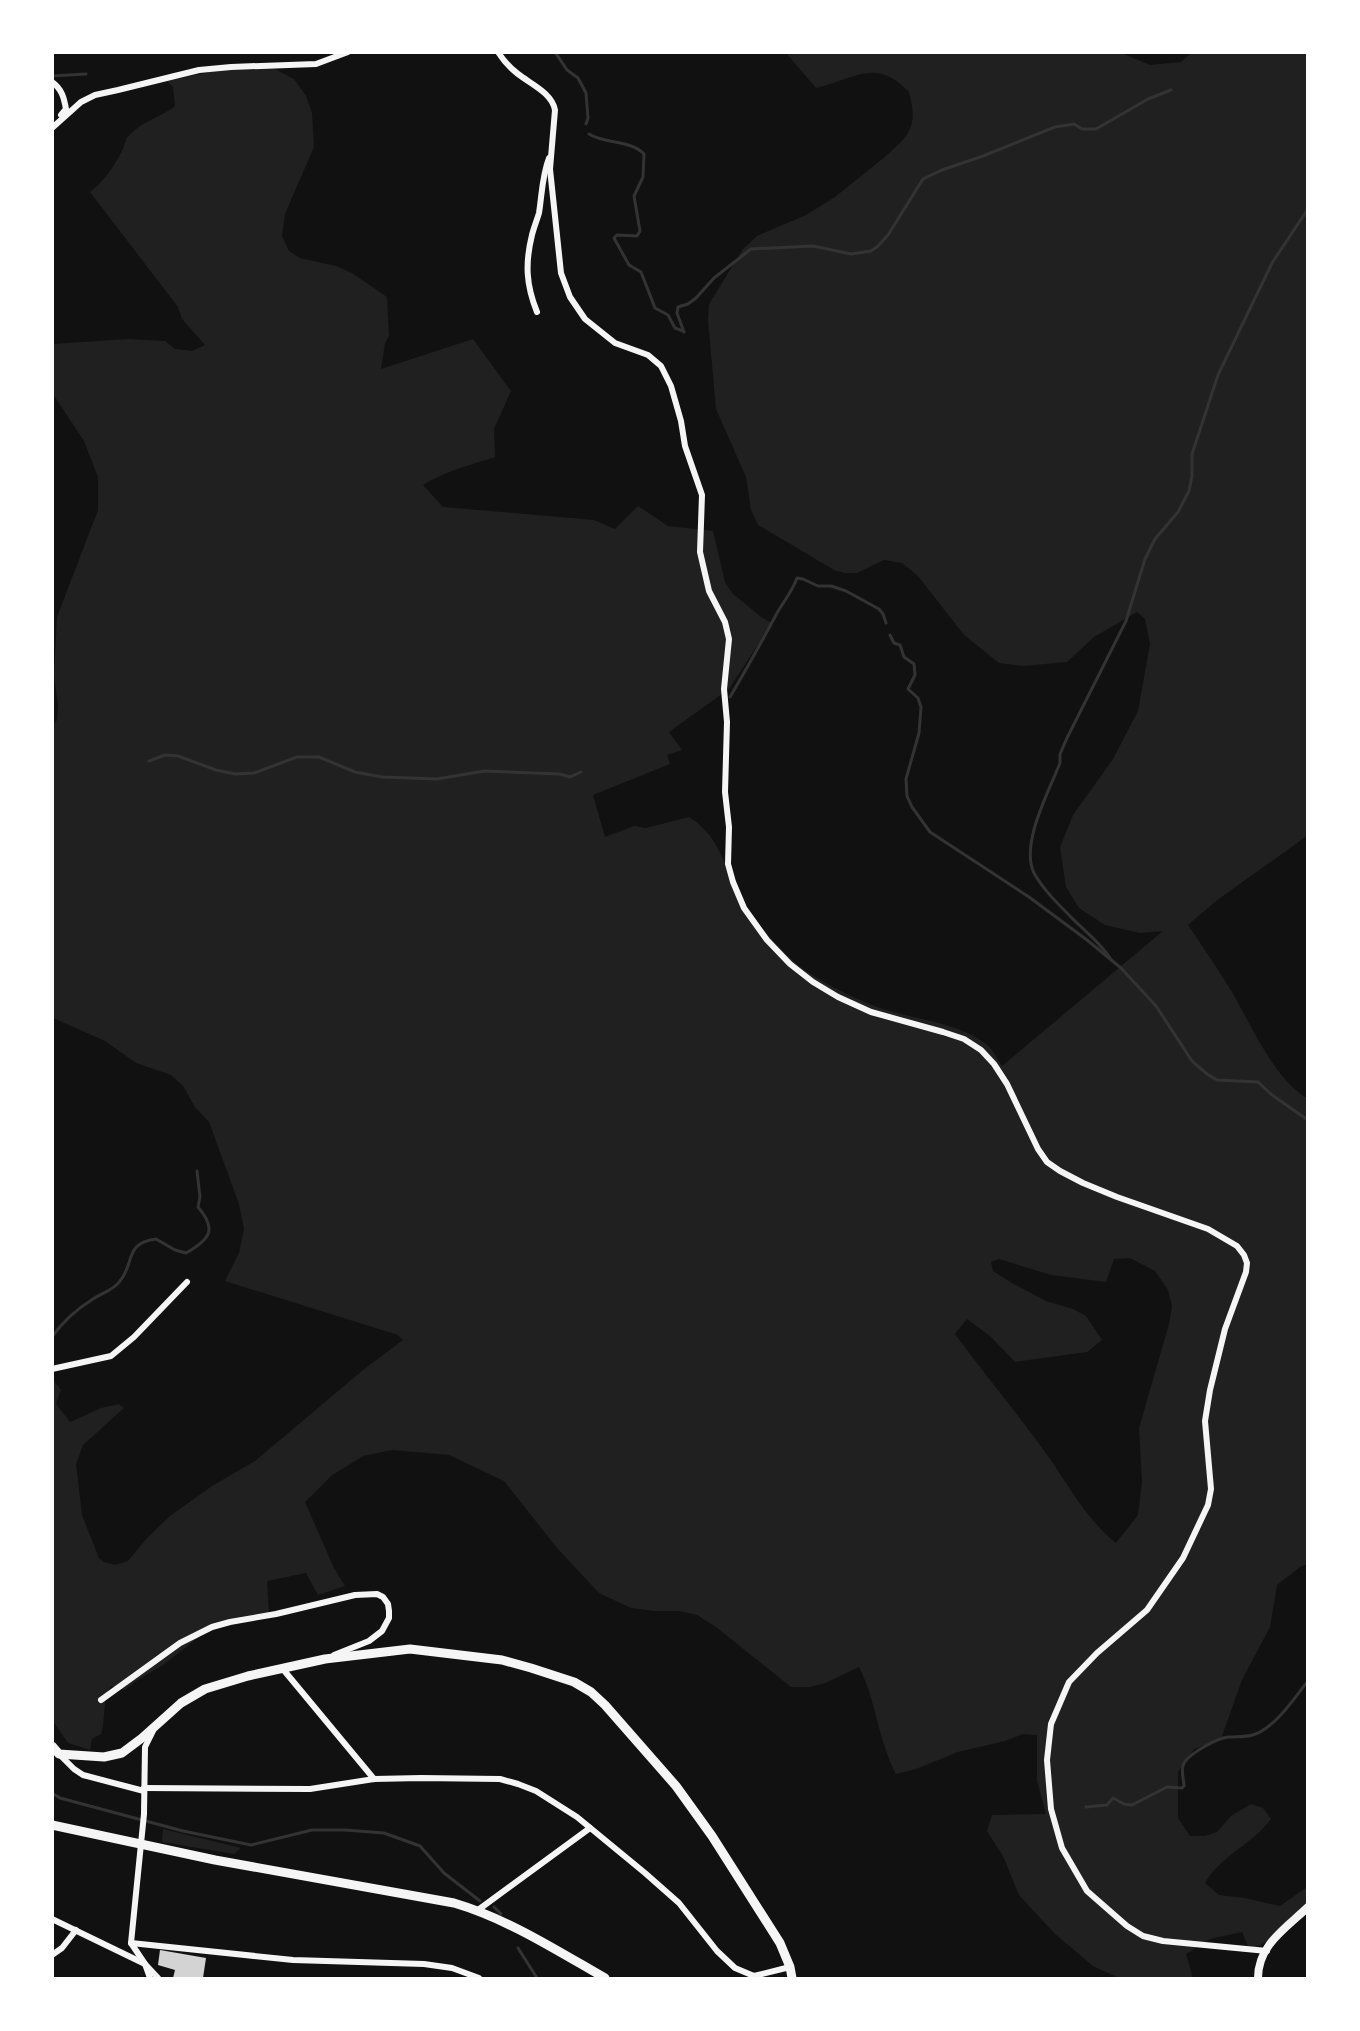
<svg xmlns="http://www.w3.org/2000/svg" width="1360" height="2031" font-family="'Roboto Serif',serif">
	<rect width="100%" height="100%" fill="#111"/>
	<g fill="#202020" fill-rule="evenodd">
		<path d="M1119 52 1150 65 1181 62 1191 53H1307V836L1216 901 1188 925C1203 947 1218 969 1232 992 1250 1023 1276 1082 1307 1098V1564L1300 1567 1277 1585 1270 1627 1242 1680 1221 1739 1194 1749 1178 1772V1818L1190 1836H1205L1217 1832 1231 1816 1251 1804 1263 1808 1271 1819C1253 1844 1220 1856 1205 1883L1219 1895 1245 1898 1280 1906 1307 1887V1915L1289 1929 1250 1951 1242 1932 1210 1939 1186 1954 1193 1978H1119L1093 1966 1054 1933 1019 1895 1003 1856 987 1831 992 1815 1046 1814 1037 1781V1735L1023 1734 1005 1741 958 1752 916 1769 896 1774C878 1740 876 1700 859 1667L825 1683 810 1687H791L716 1627 697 1615 680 1611H654L631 1608 599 1593 557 1548 504 1481 449 1455 392 1450 363 1456 331 1476 305 1502 334 1568 345 1586 318 1595 306 1573 267 1581 269 1614 241 1619 204 1633 163 1665 136 1681 125 1690 111 1686C102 1700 106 1718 101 1734L92 1739 90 1750 68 1743 52 1720V1378L61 1390 56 1404 70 1422 101 1408 119 1404 124 1408 83 1445 76 1464 82 1515 99 1558 104 1562 115 1565 128 1561 147 1538 170 1516 212 1486 255 1461 363 1370 403 1340 398 1335 225 1281 239 1253 244 1229 239 1204 209 1122 195 1107 183 1086 171 1075 136 1063 105 1041 53 1018 52 726 57 720 58 705 54 676 57 617 98 510V477L84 441 53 394V344L128 339 165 341 175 349 192 351 205 345 182 319 178 307 90 192C104 182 114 166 122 151 124 147 125 141 127 138 139 122 160 118 175 106L173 87 167 81 220 70 267 65 294 79 306 96 312 113 314 147 285 214 282 236 289 251 300 258 336 266 352 273 387 297 389 336 385 343 381 369 473 339 511 391 494 429 495 457C470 465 446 471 423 485L443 507 594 520 615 529 638 506 668 526 713 531 725 582 732 593 761 617 772 623 729 689 669 732 682 750 667 755 670 764 593 795 605 837 634 826 646 828 689 817C723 838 725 873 744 904 756 923 784 955 802 968 821 982 861 1002 883 1009 917 1020 957 1022 986 1044 993 1049 997 1059 1002 1066L1163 931 1140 933 1105 925 1079 908 1066 887 1060 847 1073 815 1113 759 1138 711 1150 644 1145 619 1137 612 1094 637 1067 662 1023 666 999 663 964 635 918 576 902 563 884 560 857 573H844L834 570 758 525 751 510 746 477 716 409 708 320 709 304 743 249 757 236 806 215 835 197 886 156 902 141C916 125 914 112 909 92 875 57 856 79 816 88L786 53ZM1130 1258 1155 1271 1168 1290 1172 1306 1169 1324 1139 1428 1142 1482 1138 1515 1116 1543C1086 1519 1069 1486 1048 1456 1018 1414 985 1375 955 1334L967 1319 990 1336 1015 1362 1087 1352 1102 1340 1086 1316 1073 1309 1046 1301 1012 1283 993 1271 991 1262 999 1259 1051 1275 1106 1282 1114 1259Z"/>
		<polygon points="163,1829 241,1848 234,1854 162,1842"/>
	</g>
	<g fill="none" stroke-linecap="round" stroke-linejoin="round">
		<g stroke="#333" stroke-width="3">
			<polyline points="555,52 567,70 578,78 586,93 588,118 586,124"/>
			<polyline points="52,76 86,74"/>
			<path d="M589 134C604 144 631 140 644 154L643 177 634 196 640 231 637 236 617 235 614 238 629 265 641 272 655 308 668 315 675 328 683 331"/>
			<polyline points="684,332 677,313 678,307 688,304 696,298 714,278 751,249 813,246 851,254 871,251 878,246 888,235 923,179 942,170 983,156 1055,127 1074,124 1082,129 1096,129 1148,99 1171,90"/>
			<polyline points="890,635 894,643 900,645 904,657 914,664 915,675 908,689 918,698 921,707 919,733 906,779 907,796 912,807 930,832 1029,897 1087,940 1121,968 1156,1006 1192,1061 1207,1074 1217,1080 1258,1082 1272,1095 1308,1120"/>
			<path d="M730 697C746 670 761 643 776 615 783 602 792 592 797 578L803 579 818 586H831L846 591 879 609 883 614 886 623"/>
			<polyline points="149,761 165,755 178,756 216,770 235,774 254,773 297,757 319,757 355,772 382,777 437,779 484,771 560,774 570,777 581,772"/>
			<path d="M1110 958C1099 941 1083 930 1069 915 1056 902 1043 889 1034 873 1020 844 1049 791 1060 763V754L1067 738 1126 621 1145 559 1155 539 1178 512 1189 491 1192 476V454L1218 375 1272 263 1308 209"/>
			<path d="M52 1337C63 1321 77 1309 93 1299 102 1293 114 1290 120 1281 135 1263 124 1243 156 1239L175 1250 186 1253C209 1240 218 1230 198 1207L200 1197 197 1171"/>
			<polyline points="52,1793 60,1798 183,1831 251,1845 312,1830 345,1830 384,1833 420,1846 444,1873 480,1901"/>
			<path d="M1086 1807 1107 1805 1113 1798 1124 1804 1132 1805 1167 1787 1182 1788 1184 1786C1184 1779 1180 1770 1184 1763 1189 1754 1217 1738 1228 1737 1238 1736 1250 1738 1260 1732 1280 1721 1294 1698 1308 1681"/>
			<polyline points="494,1907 501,1914"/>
			<polyline points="518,1948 537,1978"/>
		</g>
	</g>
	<polygon fill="#d3d3d3" points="160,1950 206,1958 203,1978 173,1978 175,1970 158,1965"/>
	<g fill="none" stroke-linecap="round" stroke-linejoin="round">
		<g stroke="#f5f5f5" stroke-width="6">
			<path d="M498 52C503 60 510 68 518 74 531 84 552 93 555 110L550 169 561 273 570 297 585 319 615 343 648 355 661 366 671 386 681 421 685 446 702 495 700 552 709 591 725 622 729 639 724 689 727 722 725 792 729 827 728 864 733 882 744 908 767 940 790 964 813 982 838 997 871 1012 943 1032 964 1039 981 1050 994 1064 1007 1084 1038 1149 1047 1162 1060 1171 1083 1183 1117 1197 1208 1229 1237 1246 1244 1255 1247 1263 1246 1272 1225 1329 1210 1390 1205 1421 1211 1489 1208 1505 1183 1558 1147 1610 1097 1653 1069 1682 1051 1724 1047 1760 1051 1809 1062 1848 1087 1891 1127 1926 1143 1936 1163 1941 1267 1951"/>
			<path d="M52 82C62 89 64 98 66 109L61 115"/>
			<polyline points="52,128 81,102 95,95 118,90 199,70 231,67 316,64 348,52"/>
			<path d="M537 312C526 285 525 263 532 235 534 227 537 220 539 213 542 194 542 176 549 158"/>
			<polyline points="52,1369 111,1356 134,1337 187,1282"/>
			<polyline points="282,1668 374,1779"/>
			<polyline points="101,1700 180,1643 212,1627 230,1622 276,1614 355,1595 377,1594 383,1597 388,1604 389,1611 389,1618 382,1631 369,1641 334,1655"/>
			<polyline points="59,1754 74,1769 83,1775 144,1791"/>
			<polyline points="144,1788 310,1789 374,1779 421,1778 500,1779 518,1784 536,1791 577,1817 645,1873 679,1903 717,1951 735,1968 754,1976 790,1967"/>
			<polyline points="478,1910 590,1828"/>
			<polyline points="52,1919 145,1964 158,1978"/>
			<polyline points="131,1943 293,1960 424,1964 452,1968 479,1978"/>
			<polyline points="52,1955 62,1948 76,1930"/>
			<polyline points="150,1978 145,1964 131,1943 144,1814 145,1747 153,1731"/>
		</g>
		<path stroke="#f5f5f5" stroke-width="8" d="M1258 1978C1258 1945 1286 1928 1308 1907"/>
		<g stroke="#f5f5f5" stroke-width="9">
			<polyline points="52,1746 59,1754 104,1757 122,1753 142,1738 181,1703 205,1689 248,1676 325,1659 410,1649 502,1660 531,1668 574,1682 591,1692 605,1705 676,1786 712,1836 780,1943 790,1967 792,1978"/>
			<path d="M52 1825 215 1860 454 1903C508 1919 556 1950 605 1978"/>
		</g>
	</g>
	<rect width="1360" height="2031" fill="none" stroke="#ffffff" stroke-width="108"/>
</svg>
